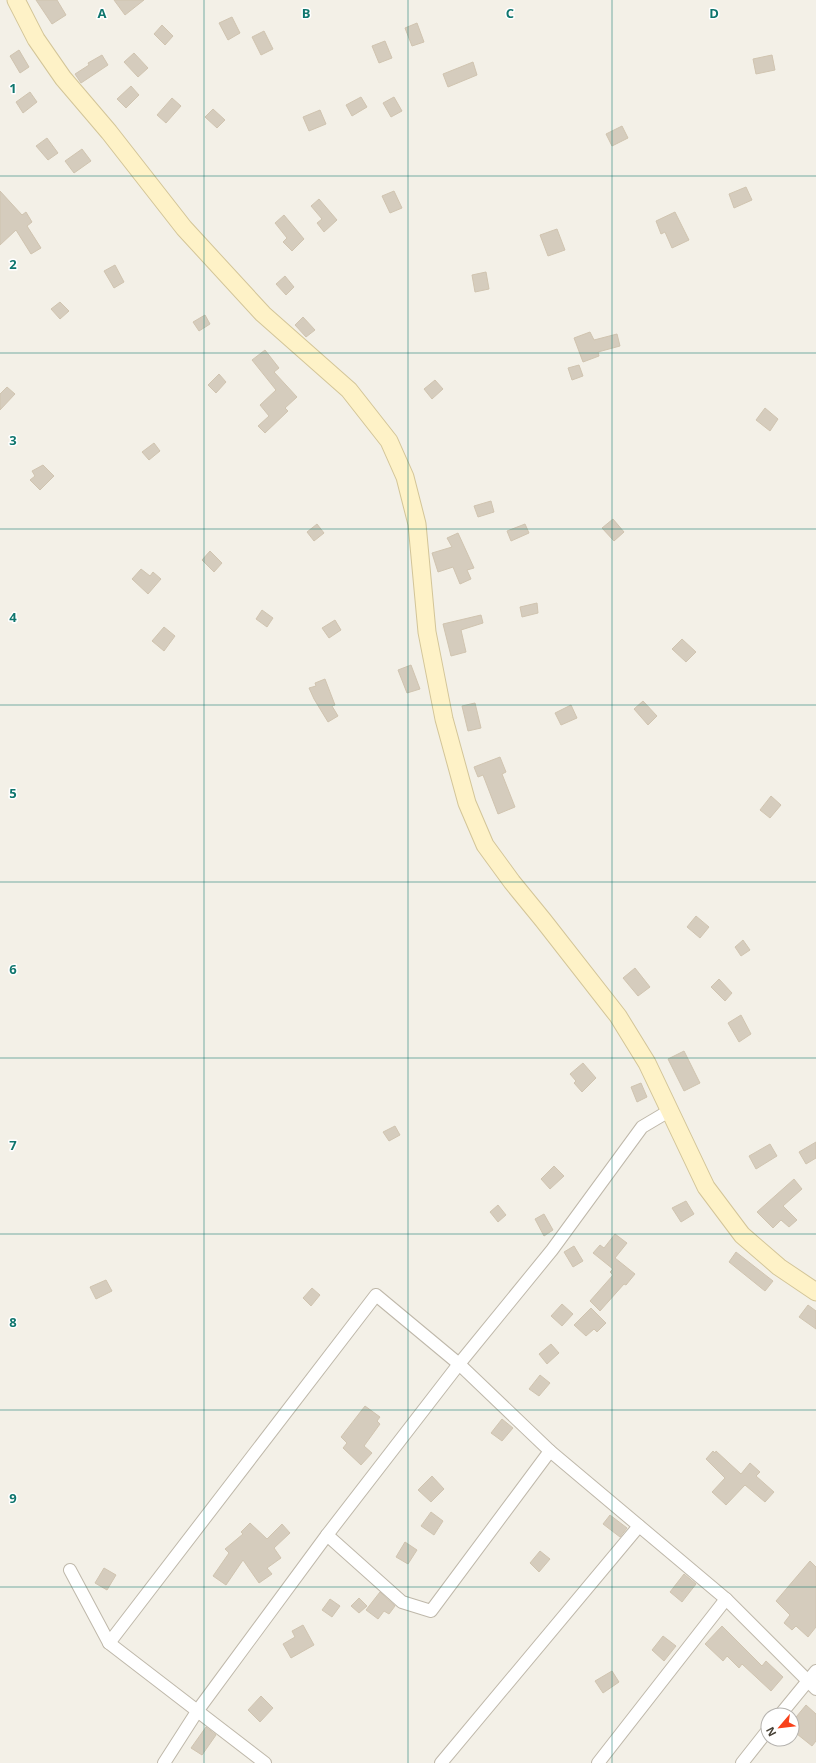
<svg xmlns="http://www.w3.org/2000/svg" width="816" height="1763" font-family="'Open Sans',sans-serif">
	<rect width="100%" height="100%" fill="#f3f0e7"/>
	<g fill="#d5ccbd" stroke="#d0c4b0">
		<polygon points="36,0 57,0 66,15 52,24"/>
		<polygon points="114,0 144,0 125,15"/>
		<polygon points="232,17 240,33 228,40 219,23"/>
		<polygon points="417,23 424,42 412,46 405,28"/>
		<polygon points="162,25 173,36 165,45 154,34"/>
		<polygon points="264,31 273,49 261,55 252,37"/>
		<polygon points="385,41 392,58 379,63 372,46"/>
		<polygon points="19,50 29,67 20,73 10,56"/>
		<polygon points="134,53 148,68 138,77 124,62"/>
		<polygon points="102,55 108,65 81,83 75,74 89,65 88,63"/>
		<polygon points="772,55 775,70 756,74 753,59"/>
		<polygon points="473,62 477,75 448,87 443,74"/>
		<polygon points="131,86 139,95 126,108 117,99"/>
		<polygon points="30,92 37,102 23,113 16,102"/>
		<polygon points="361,97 367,107 352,116 346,105"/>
		<polygon points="394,97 402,111 391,117 383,103"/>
		<polygon points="172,98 181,106 166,123 157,115"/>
		<polygon points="213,109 225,120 217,128 205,117"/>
		<polygon points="320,110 326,124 309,131 303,117"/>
		<polygon points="622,126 628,138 612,146 606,134"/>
		<polygon points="47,138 58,153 48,160 36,146"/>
		<polygon points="82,149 91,161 74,173 65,161"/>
		<polygon points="746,187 752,200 734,208 729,194"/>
		<polygon points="0,191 22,215 26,212 32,222 27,226 41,248 31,254 16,230 0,245"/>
		<polygon points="394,191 402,208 390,213 382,196"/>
		<polygon points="319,199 337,220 324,232 317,223 322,219 311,206"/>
		<polygon points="675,212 689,240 672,248 665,232 661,234 656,221"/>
		<polygon points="284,215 304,239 292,251 283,242 287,238 275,223"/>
		<polygon points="557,229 565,250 548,256 540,235"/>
		<polygon points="115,265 124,282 114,288 104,271"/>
		<polygon points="486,272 489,289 475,292 472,275"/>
		<polygon points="285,276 294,287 286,295 276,284"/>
		<polygon points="60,302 69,311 60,319 51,309"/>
		<polygon points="205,315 210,324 199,331 193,322"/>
		<polygon points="303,317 315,330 306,337 295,325"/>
		<polygon points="590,332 594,340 617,334 620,346 598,352 599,356 583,362 574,338"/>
		<polygon points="265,350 279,368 274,372 297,397 285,408 288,411 265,433 258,426 269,416 260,405 276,390 252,360"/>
		<polygon points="579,365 583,376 572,380 568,368"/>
		<polygon points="219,374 226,382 216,393 208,385"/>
		<polygon points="435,380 443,389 432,399 424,389"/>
		<polygon points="7,387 15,394 0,410 0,394"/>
		<polygon points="765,408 778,419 770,431 756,420"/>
		<polygon points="154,443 160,451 149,460 142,452"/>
		<polygon points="43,465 54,476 40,490 30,480 35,476 32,471"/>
		<polygon points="491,501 494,512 478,517 474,506"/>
		<polygon points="613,519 624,532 614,541 602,528"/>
		<polygon points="317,524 324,533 314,541 307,532"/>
		<polygon points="525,524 529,533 511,541 507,531"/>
		<polygon points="458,533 474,568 467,570 471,579 460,584 453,567 438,572 432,553 452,547 447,538"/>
		<polygon points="210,551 222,563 214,572 202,560"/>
		<polygon points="141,569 150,576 153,572 161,579 148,594 132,579"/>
		<polygon points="537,603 538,613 522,617 520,607"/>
		<polygon points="262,610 273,618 267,627 256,619"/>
		<polygon points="481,615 483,623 461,630 466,652 451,656 443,624"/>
		<polygon points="335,620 341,630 329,638 322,628"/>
		<polygon points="164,627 175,636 164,651 152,641"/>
		<polygon points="682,639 696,652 686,662 672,649"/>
		<polygon points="411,665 420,689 407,693 398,670"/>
		<polygon points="325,679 335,705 332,706 338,716 328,722 314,699 309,688 316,686 315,683"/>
		<polygon points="643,701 657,716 648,725 634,709"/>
		<polygon points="475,703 481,728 468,731 462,706"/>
		<polygon points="571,705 577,718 561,725 555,713"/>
		<polygon points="500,757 506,772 502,774 515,807 498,814 483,775 478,777 474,767"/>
		<polygon points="771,796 781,805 770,818 760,810"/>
		<polygon points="696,916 709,927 700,938 687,927"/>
		<polygon points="743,940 750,950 741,956 735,947"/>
		<polygon points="635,968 650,987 638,996 623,978"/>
		<polygon points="719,979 732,993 725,1001 711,987"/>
		<polygon points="741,1015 751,1034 739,1042 728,1023"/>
		<polygon points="684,1051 700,1083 684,1091 668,1059"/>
		<polygon points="583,1063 596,1078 582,1092 574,1083 576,1081 570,1074"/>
		<polygon points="641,1083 647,1097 637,1102 631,1087"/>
		<polygon points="395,1126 400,1135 389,1141 383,1132"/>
		<polygon points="816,1142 816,1158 806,1164 799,1152"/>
		<polygon points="770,1144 777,1156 756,1169 749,1156"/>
		<polygon points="554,1166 564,1176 550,1189 541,1179"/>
		<polygon points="794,1179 802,1189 783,1206 797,1220 789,1227 781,1220 773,1228 757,1212"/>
		<polygon points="686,1201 694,1214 681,1222 672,1208"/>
		<polygon points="498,1205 506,1215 498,1222 490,1212"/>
		<polygon points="544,1214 553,1230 544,1236 535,1219"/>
		<polygon points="615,1234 627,1243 615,1258 635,1274 626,1285 624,1284 600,1311 590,1301 613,1275 610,1272 613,1269 593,1253 600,1245 604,1248"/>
		<polygon points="574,1246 583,1261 573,1267 564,1252"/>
		<polygon points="736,1252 773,1281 765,1291 729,1262"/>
		<polygon points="106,1280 112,1291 96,1299 90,1287"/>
		<polygon points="312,1288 320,1295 311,1306 303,1298"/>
		<polygon points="562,1304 573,1314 562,1326 551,1316"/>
		<polygon points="808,1305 816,1311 816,1329 799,1317"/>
		<polygon points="591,1308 606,1323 597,1332 594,1329 586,1336 574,1325"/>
		<polygon points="551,1344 559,1353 547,1364 539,1354"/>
		<polygon points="540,1375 550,1383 539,1396 529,1389"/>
		<polygon points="365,1406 380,1417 377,1421 380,1424 364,1446 372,1453 361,1465 343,1448 347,1443 341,1437"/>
		<polygon points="502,1419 513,1428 502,1441 491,1433"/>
		<polygon points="713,1451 715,1453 716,1451 741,1474 750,1463 760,1472 756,1476 774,1492 765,1502 745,1485 726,1505 712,1492 725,1478 706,1459"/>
		<polygon points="432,1476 444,1489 431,1502 418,1490"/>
		<polygon points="431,1512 443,1521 434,1535 421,1526"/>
		<polygon points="610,1515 627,1528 620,1537 603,1524"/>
		<polygon points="250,1523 267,1539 282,1524 290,1533 274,1548 281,1558 267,1568 272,1574 259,1583 243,1560 226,1585 213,1576 229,1553 225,1549 243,1534 241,1532"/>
		<polygon points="405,1542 417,1550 408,1564 396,1557"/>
		<polygon points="540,1551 550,1559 539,1572 530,1563"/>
		<polygon points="810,1561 816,1567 816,1627 808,1637 796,1626 792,1630 784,1623 790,1615 776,1601"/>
		<polygon points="104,1568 116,1575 107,1590 95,1583"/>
		<polygon points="684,1574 696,1584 682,1602 670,1592"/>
		<polygon points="380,1592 395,1606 389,1614 384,1611 378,1619 366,1610"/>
		<polygon points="359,1598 367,1606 359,1613 351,1606"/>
		<polygon points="330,1599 340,1606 332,1617 322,1610"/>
		<polygon points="303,1625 314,1645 291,1658 283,1644 295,1637 292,1631"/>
		<polygon points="722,1626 762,1666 766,1661 783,1677 771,1691 742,1664 739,1668 727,1656 723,1661 705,1644"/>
		<polygon points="663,1636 676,1646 664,1661 652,1650"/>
		<polygon points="612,1671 619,1682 603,1693 595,1681"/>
		<polygon points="261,1696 273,1708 260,1722 248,1710"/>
		<polygon points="806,1705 816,1714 816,1741 812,1746 792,1730 792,1722"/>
		<polygon points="206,1727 216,1735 202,1755 191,1748"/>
	</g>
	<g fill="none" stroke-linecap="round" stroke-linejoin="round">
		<defs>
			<g id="street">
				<polyline points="327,1535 402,1602 431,1611 550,1451"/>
				<polyline points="70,1570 109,1643 265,1763"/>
				<polyline points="109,1643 376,1295 459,1364 550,1451 726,1599 816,1689"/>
				<polyline points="780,1715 816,1671"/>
				<polyline points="164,1763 198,1710 327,1535 459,1364 552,1250 642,1127 669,1111"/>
				<polyline points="441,1763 639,1526"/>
				<polyline points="598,1763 726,1599"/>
				<polyline points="742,1763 768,1730"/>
			</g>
			<polyline id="secondary" points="16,0 36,39 63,78 109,132 184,228 263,314 349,390 389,441 405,477 417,524 427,632 444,719 467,803 485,845 512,882 543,920 618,1016 647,1063 706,1187 742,1235 779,1267 816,1292"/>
		</defs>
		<use href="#street" stroke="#bfb8aa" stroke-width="14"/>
		<use href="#secondary" stroke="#d3c598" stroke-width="19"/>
		<use href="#street" stroke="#fff" stroke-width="12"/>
		<use href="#secondary" stroke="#fef2c7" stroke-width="17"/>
	</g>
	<path fill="none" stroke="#0f766e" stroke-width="1" stroke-opacity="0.55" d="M204 0V1763M408 0V1763M612 0V1763M0 176H816M0 353H816M0 529H816M0 705H816M0 882H816M0 1058H816M0 1234H816M0 1410H816M0 1587H816"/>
	<g font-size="13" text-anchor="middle" font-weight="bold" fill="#0f766e" stroke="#fff" stroke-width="3" stroke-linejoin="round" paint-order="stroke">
		<text x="102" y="18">A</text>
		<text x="306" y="18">B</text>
		<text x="510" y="18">C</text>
		<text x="714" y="18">D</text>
		<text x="13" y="93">1</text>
		<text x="13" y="269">2</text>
		<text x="13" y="445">3</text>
		<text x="13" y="622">4</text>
		<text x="13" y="798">5</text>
		<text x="13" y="974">6</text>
		<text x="13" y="1150">7</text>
		<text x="13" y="1327">8</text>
		<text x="13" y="1503">9</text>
	</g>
	<g transform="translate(780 1727) rotate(242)"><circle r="19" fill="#ffffff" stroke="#b5b3af"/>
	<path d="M0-3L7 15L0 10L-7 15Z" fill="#f8411a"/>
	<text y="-6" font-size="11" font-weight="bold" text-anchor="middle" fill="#474136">N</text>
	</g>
</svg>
